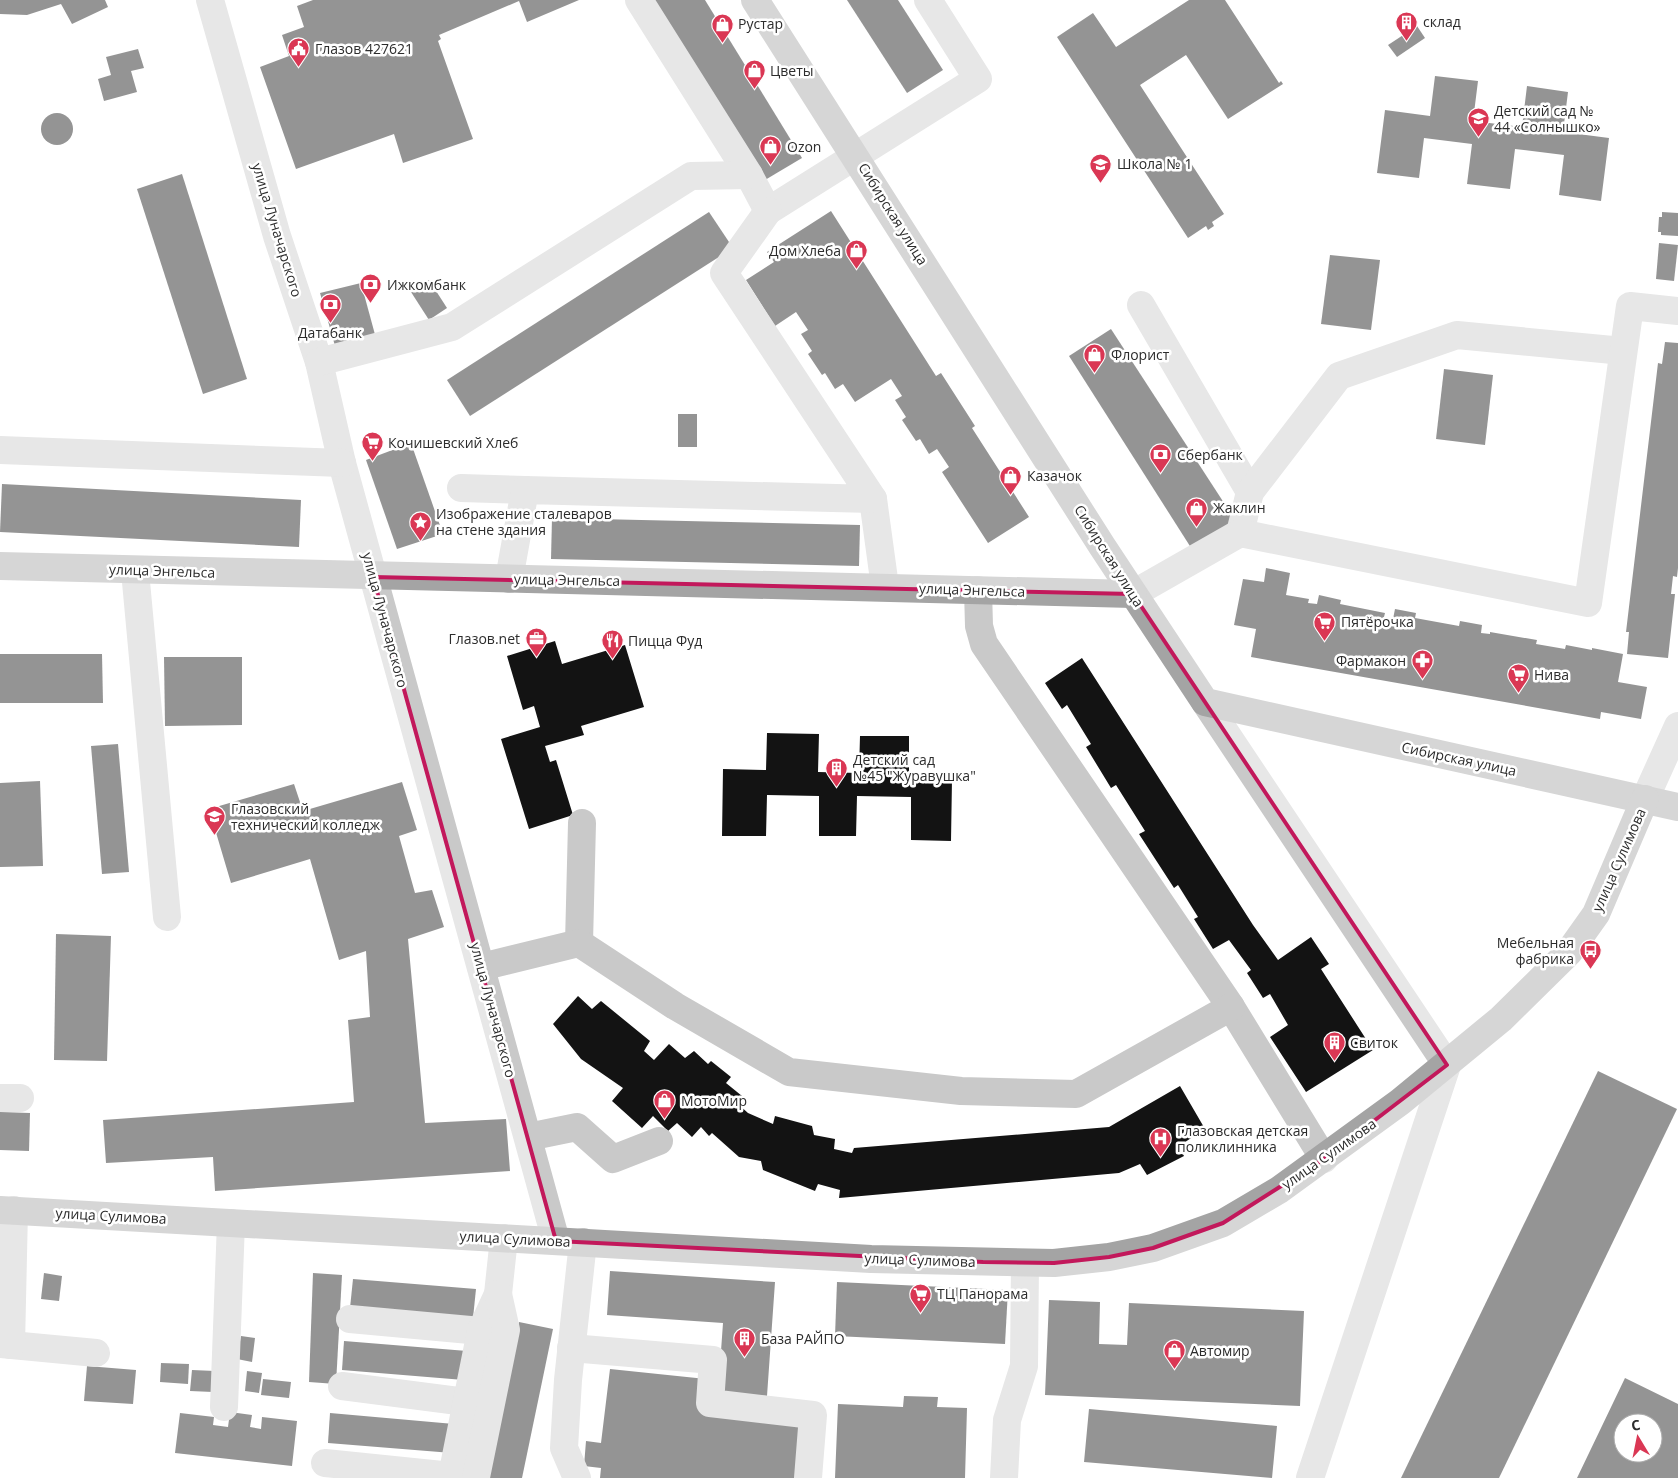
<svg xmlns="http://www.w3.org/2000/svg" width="1678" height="1478" font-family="'Open Sans',sans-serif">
	<rect width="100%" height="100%" fill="#fff"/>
	<g fill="#131313" fill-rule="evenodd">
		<polygon points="0,0 105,0 108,7 72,24 61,4 27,15 0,14"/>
		<polygon points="313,0 579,0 527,22 519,1 439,35 441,39 438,41 473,139 403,163 394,134 296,169 260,67 289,56 282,35 304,27 297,6"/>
		<polygon points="654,0 705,0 802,158 765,180"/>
		<polygon points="847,0 898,0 943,70 907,93"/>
		<polygon points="1189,0 1225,0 1279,83 1281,81 1283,84 1228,119 1186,55 1140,85 1224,214 1212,222 1214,226 1208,230 1206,226 1188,238 1057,37 1093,13 1116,47"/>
		<polygon points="1417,26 1425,38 1397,57 1388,45"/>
		<polygon points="138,49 144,68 131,71 137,92 104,101 98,79 111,75 106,57"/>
		<polygon points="1435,76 1478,81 1473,121 1522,127 1527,86 1568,92 1563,132 1609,138 1601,201 1559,195 1564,155 1515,149 1510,189 1467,184 1472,144 1424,138 1419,178 1377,173 1385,110 1430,116"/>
		<circle cx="57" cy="129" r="16"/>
		<polygon points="182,174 247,379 203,394 137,189"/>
		<polygon points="831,211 936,376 941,373 975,426 972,428 1029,517 988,543 942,472 949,467 937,449 929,454 920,439 916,441 902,420 906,417 895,400 902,396 891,379 855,402 843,384 835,389 825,373 822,375 808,354 812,351 801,334 808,330 796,312 775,326 746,280 774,262 767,252"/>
		<polygon points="709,212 733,248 470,416 447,380"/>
		<polygon points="1662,212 1678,213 1678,236 1661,235 1661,232 1658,232 1659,217 1662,217"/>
		<polygon points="1659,243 1678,245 1674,281 1656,279"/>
		<polygon points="1330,255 1380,260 1371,330 1321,324"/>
		<polygon points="429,280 447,308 429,320 411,292"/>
		<polygon points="361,283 377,342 337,353 320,293"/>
		<polygon points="1111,329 1239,526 1195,554 1069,356"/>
		<polygon points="1665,342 1678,343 1678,568 1677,577 1673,576 1671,594 1675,594 1668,658 1627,654 1629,632 1626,632 1658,363 1662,364"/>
		<polygon points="1444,369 1493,375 1485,445 1436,439"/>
		<rect x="678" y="414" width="19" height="33"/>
		<polygon points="411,443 443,534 397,549 366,460"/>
		<polygon points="2,484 301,500 299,547 0,532"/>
		<polygon points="552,518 860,525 859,566 551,559"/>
		<polygon points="1266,568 1290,573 1286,595 1309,599 1308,603 1317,604 1319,595 1341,600 1340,604 1385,613 1384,617 1393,619 1395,609 1416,613 1415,618 1459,626 1460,621 1482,625 1481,633 1490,634 1490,632 1537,640 1536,644 1565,649 1566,645 1592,650 1592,648 1623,654 1618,682 1647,687 1641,719 1601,712 1600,719 1251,657 1256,629 1234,625 1243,579 1264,582"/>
		<polygon points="555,641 562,664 625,645 644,707 581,726 584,735 545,746 550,762 556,760 573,815 529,829 501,739 540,727 534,706 523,710 507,656"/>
		<polygon points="0,654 102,654 103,703 0,703"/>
		<polygon points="164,657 242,657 242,725 165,726"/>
		<polygon points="1082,658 1253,925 1278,960 1311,937 1329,964 1321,969 1373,1050 1306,1092 1270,1037 1288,1025 1270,994 1263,998 1247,973 1251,970 1229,940 1213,949 1194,919 1198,917 1178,885 1174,888 1139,834 1145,831 1116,785 1111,788 1086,747 1091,744 1067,705 1062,709 1045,683"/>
		<polygon points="767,733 819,734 818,772 859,773 860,736 909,736 909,779 952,779 951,841 911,840 911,797 857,796 856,836 819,836 819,796 767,795 766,836 722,836 723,769 766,770"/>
		<polygon points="118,744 129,872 102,874 91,746"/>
		<polygon points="40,781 43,866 0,867 0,783"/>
		<polygon points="402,782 417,830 399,836 415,893 432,890 444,927 408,939 425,1123 506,1119 510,1171 215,1191 213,1157 106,1163 103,1120 354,1102 348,1020 370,1017 366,951 339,960 310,859 231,883 209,809 294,784 303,811"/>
		<polygon points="56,934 111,936 107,1061 54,1060"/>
		<polygon points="578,996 592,1009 601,1001 650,1041 644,1051 654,1060 669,1044 685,1058 694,1051 708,1064 711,1061 731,1077 726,1083 742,1096 738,1104 748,1113 773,1124 775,1116 812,1126 814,1135 835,1139 834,1149 852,1153 854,1148 1109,1127 1180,1086 1205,1129 1179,1146 1184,1156 1147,1175 1140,1164 1119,1173 839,1198 840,1190 818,1184 815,1191 763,1170 761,1161 739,1157 712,1133 709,1136 701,1127 692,1137 677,1123 668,1131 653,1116 642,1128 612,1101 623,1088 581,1059 553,1024"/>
		<polygon points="1598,1071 1677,1109 1499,1478 1401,1478"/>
		<polygon points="0,1112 30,1113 29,1151 0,1150"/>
		<polygon points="610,1271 775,1282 767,1396 718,1393 723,1323 607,1315"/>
		<polygon points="44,1273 62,1276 59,1301 41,1299"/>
		<polygon points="313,1273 342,1275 336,1384 309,1382"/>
		<polygon points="353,1279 476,1289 473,1318 350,1308"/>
		<polygon points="837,1282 1008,1290 1005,1344 835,1336"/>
		<polygon points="1049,1300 1100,1302 1099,1344 1127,1345 1129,1303 1304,1311 1300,1406 1045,1395"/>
		<polygon points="519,1322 553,1329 522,1478 487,1478"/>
		<polygon points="241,1336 255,1338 252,1362 237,1359"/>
		<polygon points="344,1341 467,1351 464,1380 342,1370"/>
		<polygon points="161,1363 189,1364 188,1384 160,1382"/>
		<polygon points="87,1366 136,1370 133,1404 84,1401"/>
		<polygon points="610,1369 706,1379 702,1411 805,1422 799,1478 600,1478 601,1468 584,1466 586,1441 601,1443"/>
		<polygon points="192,1370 215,1371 213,1392 190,1391"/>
		<polygon points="247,1371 262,1373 259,1393 245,1391"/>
		<path d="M1625 1378 1678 1404V1478H1577ZM1623 1423H1653V1453H1623Z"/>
		<polygon points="263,1379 291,1382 289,1398 261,1395"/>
		<polygon points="904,1396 938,1397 937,1407 967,1408 965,1478 835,1478 838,1404 903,1407"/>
		<polygon points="1089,1409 1277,1426 1272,1478 1084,1462"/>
		<polygon points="230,1412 252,1415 250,1427 261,1429 262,1417 297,1421 292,1466 175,1453 180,1413 214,1417 213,1425 228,1427"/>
		<polygon points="330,1413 454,1424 452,1453 328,1443"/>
	</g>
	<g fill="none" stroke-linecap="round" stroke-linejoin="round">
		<g stroke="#c9c9c9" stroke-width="28">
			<polyline points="210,0 277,236 319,362 342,463 556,1241"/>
			<polyline points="639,0 749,175 768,211 978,79 928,0"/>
			<polyline points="1141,305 1250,492 1240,533"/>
			<polyline points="319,362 452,327 691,176 749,175"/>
			<polyline points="0,450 342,463"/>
			<polyline points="461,488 525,490"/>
			<polyline points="1250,492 1339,376 1457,335 1623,351"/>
			<polyline points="873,499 885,587"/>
			<polyline points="135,571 167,917"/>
			<polyline points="509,579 525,490 873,499 724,273 768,211"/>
			<polyline points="978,590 979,626 984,644 1231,1007 1324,1159"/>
			<polyline points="1133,594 1240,533 1588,603 1630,306 1678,311"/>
			<polyline points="1205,702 1447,1065 1310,1478"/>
			<polyline points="1645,799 1678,726"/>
			<polyline points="579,943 582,823"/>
			<polyline points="481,967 579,943 675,1006 789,1072 961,1091 1076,1094 1231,1007"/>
			<polyline points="0,1098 20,1098"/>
			<polyline points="528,1137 577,1127 613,1159 659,1141"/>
			<polyline points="350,1319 481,1331"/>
			<polyline points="0,1344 96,1353"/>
			<polyline points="11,1345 14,1210"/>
			<polyline points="571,1348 713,1360 710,1403 813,1415 808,1478"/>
			<polyline points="342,1386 466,1402"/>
			<polyline points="224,1407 231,1223"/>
			<polyline points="325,1463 452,1476 481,1331 498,1294 504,1238"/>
			<polyline points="476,1477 506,1330 498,1294"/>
			<polyline points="577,1478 564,1448 568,1380 583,1242"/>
			<polyline points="1004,1478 1007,1420 1024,1366 1025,1263"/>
		</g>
		<g stroke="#a4a4a4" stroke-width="28">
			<polyline points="755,0 1102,546 1205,702 1678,807"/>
			<polyline points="0,566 1133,594"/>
			<polyline points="0,1210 871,1259 1054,1263 1109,1257 1153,1248 1223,1223 1279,1190 1400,1102 1501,1019 1569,952 1596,914 1645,799"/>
		</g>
	</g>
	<path d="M0 0H1678V1478H0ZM373 577 1133 594 1447 1065 1324 1159 1223 1223 1153 1248 1109 1257 1054 1263 983 1262 556 1241Z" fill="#fff" fill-opacity=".55" fill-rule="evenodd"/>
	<path fill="none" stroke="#c2185b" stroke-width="4" stroke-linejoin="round" d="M373 577 1133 594 1447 1065 1324 1159 1223 1223 1153 1248 1109 1257 1054 1263 983 1262 556 1241Z"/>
	<defs>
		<symbol id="building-pin" viewBox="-11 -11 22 30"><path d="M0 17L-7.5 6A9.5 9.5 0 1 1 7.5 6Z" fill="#da3754" stroke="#fff"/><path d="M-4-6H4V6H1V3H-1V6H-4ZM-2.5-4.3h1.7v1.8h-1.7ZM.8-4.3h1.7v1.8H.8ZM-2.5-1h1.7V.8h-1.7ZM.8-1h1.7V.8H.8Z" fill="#fff"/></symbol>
		<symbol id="shop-pin" viewBox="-11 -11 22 30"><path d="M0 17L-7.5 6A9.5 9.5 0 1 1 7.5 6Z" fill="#da3754" stroke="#fff"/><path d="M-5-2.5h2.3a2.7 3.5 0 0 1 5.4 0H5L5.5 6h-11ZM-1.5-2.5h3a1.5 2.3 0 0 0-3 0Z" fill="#fff"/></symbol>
		<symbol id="civic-pin" viewBox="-11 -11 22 30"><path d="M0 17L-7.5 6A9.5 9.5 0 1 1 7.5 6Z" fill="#da3754" stroke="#fff"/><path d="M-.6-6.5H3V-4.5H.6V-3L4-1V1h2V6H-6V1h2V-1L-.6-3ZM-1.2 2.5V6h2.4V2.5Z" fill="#fff"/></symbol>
		<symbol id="school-pin" viewBox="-11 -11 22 30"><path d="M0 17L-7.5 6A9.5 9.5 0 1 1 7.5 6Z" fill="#da3754" stroke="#fff"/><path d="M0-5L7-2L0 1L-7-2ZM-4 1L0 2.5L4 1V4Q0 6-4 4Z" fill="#fff"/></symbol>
		<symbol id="bank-pin" viewBox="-11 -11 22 30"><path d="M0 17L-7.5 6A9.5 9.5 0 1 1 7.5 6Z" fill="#da3754" stroke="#fff"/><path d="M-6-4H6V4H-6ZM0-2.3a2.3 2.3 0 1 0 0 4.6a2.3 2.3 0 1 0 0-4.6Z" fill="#fff"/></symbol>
		<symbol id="supermarket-pin" viewBox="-11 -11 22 30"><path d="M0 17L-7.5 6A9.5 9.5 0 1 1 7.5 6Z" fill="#da3754" stroke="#fff"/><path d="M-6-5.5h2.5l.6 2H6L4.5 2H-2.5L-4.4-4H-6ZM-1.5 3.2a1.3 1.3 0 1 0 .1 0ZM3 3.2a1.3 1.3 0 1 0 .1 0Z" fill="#fff"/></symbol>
		<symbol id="sight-pin" viewBox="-11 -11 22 30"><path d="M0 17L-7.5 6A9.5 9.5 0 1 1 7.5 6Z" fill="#da3754" stroke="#fff"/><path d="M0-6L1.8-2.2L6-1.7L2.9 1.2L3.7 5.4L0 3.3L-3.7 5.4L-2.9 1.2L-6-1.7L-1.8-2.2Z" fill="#fff"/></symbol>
		<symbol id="office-pin" viewBox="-11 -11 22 30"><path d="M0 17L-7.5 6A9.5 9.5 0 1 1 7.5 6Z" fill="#da3754" stroke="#fff"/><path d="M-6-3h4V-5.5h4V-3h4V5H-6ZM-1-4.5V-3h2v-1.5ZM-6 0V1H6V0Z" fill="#fff"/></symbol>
		<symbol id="restaurant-pin" viewBox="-11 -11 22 30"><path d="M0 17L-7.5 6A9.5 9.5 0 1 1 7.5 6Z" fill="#da3754" stroke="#fff"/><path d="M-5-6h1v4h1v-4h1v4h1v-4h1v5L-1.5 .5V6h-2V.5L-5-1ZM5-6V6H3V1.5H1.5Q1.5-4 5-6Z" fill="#fff"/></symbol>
		<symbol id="pharmacy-pin" viewBox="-11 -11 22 30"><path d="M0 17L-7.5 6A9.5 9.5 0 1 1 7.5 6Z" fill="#da3754" stroke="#fff"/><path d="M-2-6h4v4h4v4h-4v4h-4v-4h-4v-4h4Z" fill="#fff"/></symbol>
		<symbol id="university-pin" viewBox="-11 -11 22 30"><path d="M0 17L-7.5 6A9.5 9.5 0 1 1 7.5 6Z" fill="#da3754" stroke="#fff"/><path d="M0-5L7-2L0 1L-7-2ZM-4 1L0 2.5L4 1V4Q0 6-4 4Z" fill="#fff"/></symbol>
		<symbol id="bus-pin" viewBox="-11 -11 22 30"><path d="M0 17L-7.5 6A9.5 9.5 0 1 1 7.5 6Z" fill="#da3754" stroke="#fff"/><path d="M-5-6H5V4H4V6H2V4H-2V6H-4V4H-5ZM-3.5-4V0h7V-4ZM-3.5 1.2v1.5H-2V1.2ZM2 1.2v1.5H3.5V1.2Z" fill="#fff"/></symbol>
		<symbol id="hospital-pin" viewBox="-11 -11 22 30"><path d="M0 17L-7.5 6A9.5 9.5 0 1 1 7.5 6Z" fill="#da3754" stroke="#fff"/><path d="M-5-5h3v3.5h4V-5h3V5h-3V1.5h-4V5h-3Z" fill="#fff"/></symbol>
	</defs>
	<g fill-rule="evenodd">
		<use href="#building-pin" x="1394" y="10" width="25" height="34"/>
		<use href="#shop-pin" x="710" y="12" width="25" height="34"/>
		<use href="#civic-pin" x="286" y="36" width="25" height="34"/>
		<use href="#shop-pin" x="742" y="58" width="25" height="34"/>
		<use href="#school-pin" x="1466" y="106" width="25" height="34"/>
		<use href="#shop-pin" x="758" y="134" width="25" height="34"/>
		<use href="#school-pin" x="1088" y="152" width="25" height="34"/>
		<use href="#shop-pin" x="844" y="238" width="25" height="34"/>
		<use href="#bank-pin" x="358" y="272" width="25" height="34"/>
		<use href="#bank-pin" x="318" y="292" width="25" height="34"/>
		<use href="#shop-pin" x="1082" y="342" width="25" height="34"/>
		<use href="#supermarket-pin" x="360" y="430" width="25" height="34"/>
		<use href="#bank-pin" x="1148" y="442" width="25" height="34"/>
		<use href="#shop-pin" x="998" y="464" width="25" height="34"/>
		<use href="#shop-pin" x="1184" y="496" width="25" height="34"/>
		<use href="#sight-pin" x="408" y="510" width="25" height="34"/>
		<use href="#supermarket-pin" x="1312" y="610" width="25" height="34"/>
		<use href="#office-pin" x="524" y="626" width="25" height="34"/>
		<use href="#restaurant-pin" x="600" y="628" width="25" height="34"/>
		<use href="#pharmacy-pin" x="1410" y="648" width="25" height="34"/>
		<use href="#supermarket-pin" x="1506" y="662" width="25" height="34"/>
		<use href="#building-pin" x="824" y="756" width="25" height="34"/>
		<use href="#university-pin" x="202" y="804" width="25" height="34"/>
		<use href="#bus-pin" x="1578" y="938" width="25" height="34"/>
		<use href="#building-pin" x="1322" y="1030" width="25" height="34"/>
		<use href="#shop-pin" x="652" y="1088" width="25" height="34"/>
		<use href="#hospital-pin" x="1148" y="1126" width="25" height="34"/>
		<use href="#supermarket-pin" x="908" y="1282" width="25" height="34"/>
		<use href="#building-pin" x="732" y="1326" width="25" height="34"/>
		<use href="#shop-pin" x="1162" y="1338" width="25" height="34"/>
	</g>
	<g text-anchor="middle" stroke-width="5" stroke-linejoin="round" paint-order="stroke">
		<g font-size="14" fill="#2c2c2c" stroke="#fff" text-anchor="start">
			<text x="1423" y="27">склад</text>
			<text x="738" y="29">Рустар</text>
			<text x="315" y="54">Глазов 427621</text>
			<text x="770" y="76">Цветы</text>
			<text x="1494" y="116">Детский сад №<tspan x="1494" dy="16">44 «Солнышко»</tspan></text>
			<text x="787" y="152">Ozon</text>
			<text x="1117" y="169">Школа № 1</text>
			<text x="841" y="256" text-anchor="end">Дом Хлеба</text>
			<text x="387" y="290">Ижкомбанк</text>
			<text x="330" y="338" text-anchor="middle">Датабанк</text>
			<text x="1111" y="360">Флорист</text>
			<text x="388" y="448">Кочишевский Хлеб</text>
			<text x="1177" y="460">Сбербанк</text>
			<text x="1027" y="481">Казачок</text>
			<text x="1213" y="513">Жаклин</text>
			<text x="436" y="519">Изображение сталеваров<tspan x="436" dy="16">на стене здания</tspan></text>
			<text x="1341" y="627">Пятёрочка</text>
			<text x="520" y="644" text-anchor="end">Глазов.net</text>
			<text x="628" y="646">Пицца Фуд</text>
			<text x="1406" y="666" text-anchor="end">Фармакон</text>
			<text x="1534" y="680">Нива</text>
			<text x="853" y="765">Детский сад<tspan x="853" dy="16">№45 "Журавушка"</tspan></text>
			<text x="231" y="814">Глазовский<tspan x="231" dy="16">технический колледж</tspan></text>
			<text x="1574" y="948" text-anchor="end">Мебельная<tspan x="1574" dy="16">фабрика</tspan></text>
			<text x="1350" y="1048">Свиток</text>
			<text x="681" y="1106">МотоМир</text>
			<text x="1177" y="1136">Глазовская детская<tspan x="1177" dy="16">поликлинника</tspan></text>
			<text x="937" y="1299">ТЦ Панорама</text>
			<text x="761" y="1344">База РАЙПО</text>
			<text x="1190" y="1356">Автомир</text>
		</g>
		<g font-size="14" fill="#2c2c2c" stroke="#fff">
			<text transform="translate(893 214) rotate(58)" y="5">Сибирская улица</text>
			<text transform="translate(277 230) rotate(73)" y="5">улица Луначарского</text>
			<text transform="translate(1109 556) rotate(58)" y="5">Сибирская улица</text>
			<text transform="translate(162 571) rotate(2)" y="5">улица Энгельса</text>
			<text transform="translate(567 580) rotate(1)" y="5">улица Энгельса</text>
			<text transform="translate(972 590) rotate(2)" y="5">улица Энгельса</text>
			<text transform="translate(385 620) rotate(75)" y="5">улица Луначарского</text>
			<text transform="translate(1459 759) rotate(12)" y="5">Сибирская улица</text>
			<text transform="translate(1619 860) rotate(-66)" y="5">улица Сулимова</text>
			<text transform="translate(493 1010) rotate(75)" y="5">улица Луначарского</text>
			<text transform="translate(1329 1154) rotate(-35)" y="5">улица Сулимова</text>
			<text transform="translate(111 1216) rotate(3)" y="5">улица Сулимова</text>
			<text transform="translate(515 1239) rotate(3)" y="5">улица Сулимова</text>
			<text transform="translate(920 1260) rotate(2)" y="5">улица Сулимова</text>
		</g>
	</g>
	<g transform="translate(1638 1438) rotate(350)"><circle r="24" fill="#ffffff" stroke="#ababab"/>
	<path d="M0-4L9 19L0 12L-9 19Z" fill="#da3754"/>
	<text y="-8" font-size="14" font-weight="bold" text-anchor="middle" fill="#2c2c2c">С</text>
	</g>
</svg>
